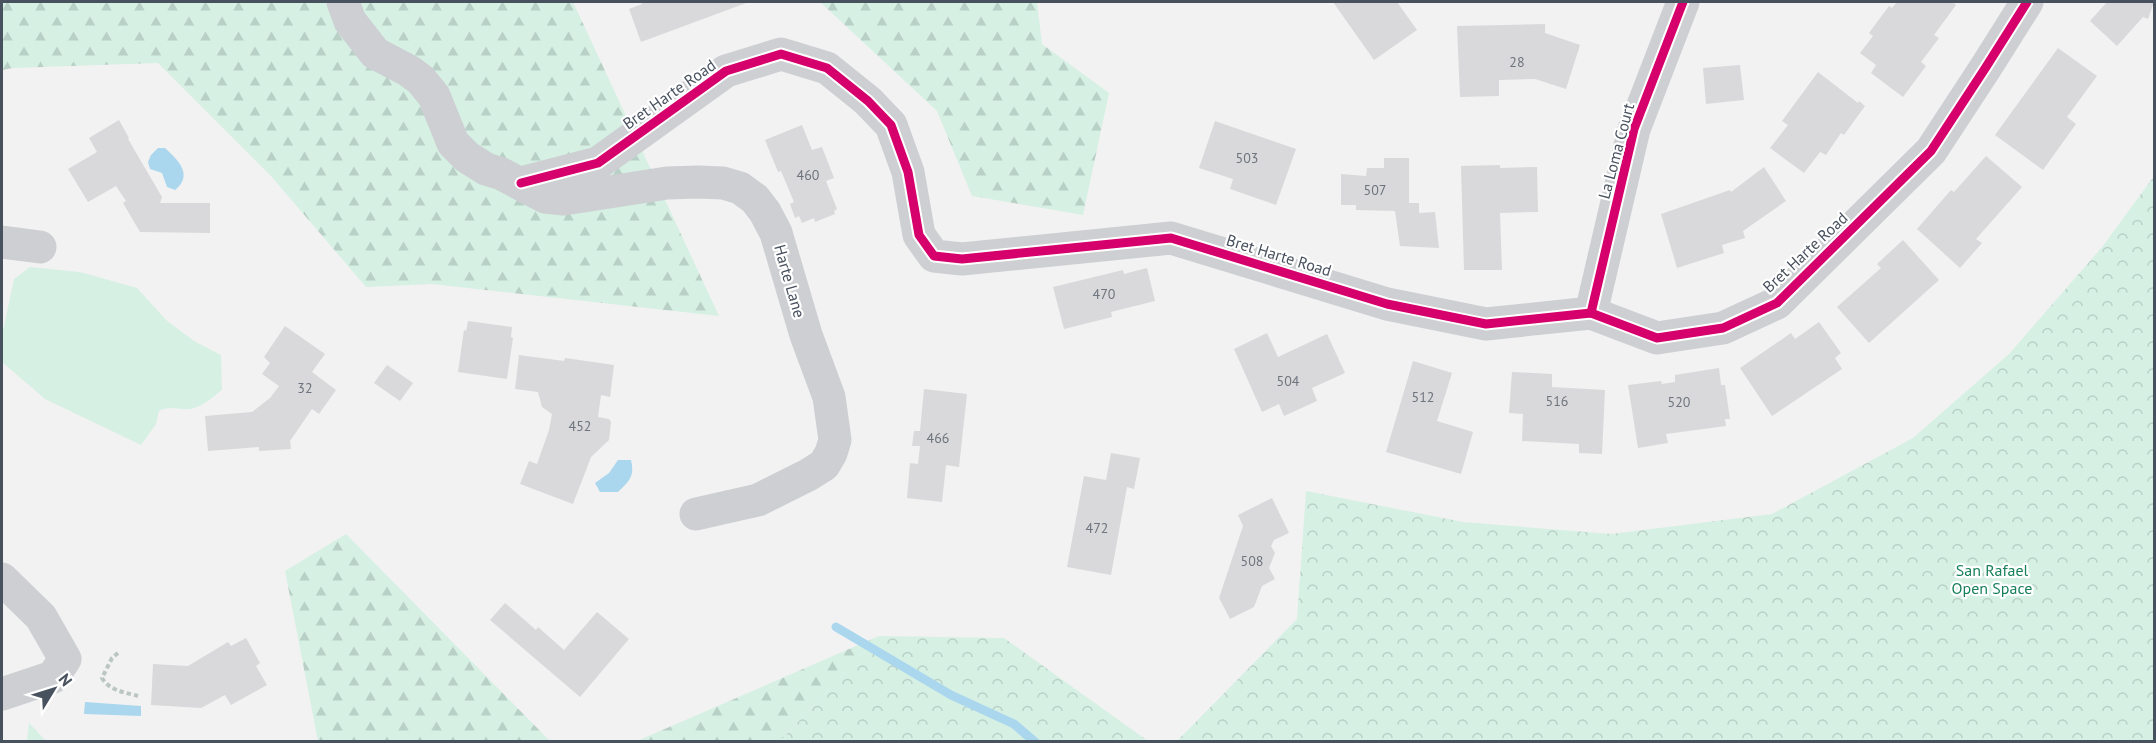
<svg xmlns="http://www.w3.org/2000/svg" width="2156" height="743" font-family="'PT Sans',sans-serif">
	<defs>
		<pattern id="forest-firs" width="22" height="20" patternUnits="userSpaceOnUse" patternTransform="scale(1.5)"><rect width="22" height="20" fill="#d6f0e4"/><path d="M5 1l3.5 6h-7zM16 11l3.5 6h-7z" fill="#b9d0c6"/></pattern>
		<pattern id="park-crowns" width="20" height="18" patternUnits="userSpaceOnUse" patternTransform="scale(1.5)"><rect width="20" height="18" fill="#d6f0e4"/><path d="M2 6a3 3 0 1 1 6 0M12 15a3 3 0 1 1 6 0" fill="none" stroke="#b9d0c6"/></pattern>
	</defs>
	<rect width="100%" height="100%" fill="#f2f2f2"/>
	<g fill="url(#forest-firs)">
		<polygon points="2,2 573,2 719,316 432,284 366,287 271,176 158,63 13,68 2,70"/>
		<polygon points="820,2 1037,2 1042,44 1109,93 1083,215 972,196 937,111"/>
		<polygon points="346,534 550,741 318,741 285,571"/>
		<polygon points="879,636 780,741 637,741"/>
		<polygon points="29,723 46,741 27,741"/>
	</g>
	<g fill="url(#park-crowns)">
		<polygon points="2154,176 2154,741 1177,741 1297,619 1306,491 1463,522 1611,534 1772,514 1913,438 2009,354 2103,246"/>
		<polygon points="879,636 1004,638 1148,741 780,741"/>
	</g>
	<path fill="#d6f0e4" d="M30 267 80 272 137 288 166 320 194 341 221 355 222 390C213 397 200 409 188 409 177 410 169 405 159 411L156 424 141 445 45 399 2 362V336L14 279Z"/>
	<g fill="#abd7ee">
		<path d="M158 148H165C178 160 194 175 175 190L167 187 162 173 150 169 148 162 151 155Z"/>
		<path d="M618 460H631C635 477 629 481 618 492H600L595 483 609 473Z"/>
		<polygon points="85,702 141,706 141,716 84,714"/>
	</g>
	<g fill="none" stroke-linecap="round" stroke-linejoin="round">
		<polyline stroke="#abd7ee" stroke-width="9" points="836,627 951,695 1014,724 1035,742"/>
	</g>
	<g fill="#d9d9db">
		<polygon points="641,2 749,2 641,42 629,9 642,4"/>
		<polygon points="1333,2 1397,2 1417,30 1374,60"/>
		<polygon points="1897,2 1952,2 1956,5 1934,35 1939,38 1921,62 1926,66 1903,97 1871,73 1876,65 1860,53 1873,36 1869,33 1889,6 1892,8"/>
		<polygon points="2107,2 2154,2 2148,19 2143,17 2117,46 2090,21"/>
		<polygon points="1545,24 1545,33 1580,45 1566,89 1535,79 1499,80 1499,96 1460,97 1457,26"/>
		<polygon points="2058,48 2097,76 2067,117 2076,124 2043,170 1995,135"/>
		<polygon points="1740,65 1744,100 1706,104 1703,68"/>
		<polygon points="1818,72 1858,103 1859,101 1865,106 1844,135 1841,133 1826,155 1820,152 1804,173 1770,148 1788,125 1782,121"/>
		<polygon points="119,120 129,138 128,139 162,197 160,203 210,203 210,233 140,232 123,203 126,201 116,186 88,202 68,169 97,152 89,138"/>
		<polygon points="1215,121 1296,149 1276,205 1230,189 1233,179 1199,168"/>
		<polygon points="802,125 812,150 822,147 834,178 826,181 837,209 834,211 835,214 815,222 814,218 802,223 799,216 795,218 790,204 794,202 781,171 778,172 765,140"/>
		<polygon points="1986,156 2022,187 1976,239 1982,243 1960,268 1917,229 1951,190 1954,192"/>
		<polygon points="1384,158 1409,158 1409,203 1419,203 1419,213 1435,212 1439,248 1400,246 1395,211 1356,210 1356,205 1341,205 1341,174 1366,176 1367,168 1384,168"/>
		<polygon points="1500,165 1500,168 1537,167 1538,212 1500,213 1502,270 1464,270 1461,166"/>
		<polygon points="1764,167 1786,201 1743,231 1745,238 1722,245 1724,253 1677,268 1661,214 1730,190 1731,192"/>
		<polygon points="1903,240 1939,280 1869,343 1837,307 1881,268 1877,264"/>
		<polygon points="1147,268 1155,301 1111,312 1112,317 1064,329 1053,287 1123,270 1124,274"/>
		<polygon points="468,321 512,327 511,337 513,338 507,379 458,372 464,330 466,331"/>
		<polygon points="1819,322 1841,353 1835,358 1842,369 1772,416 1740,368 1791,333 1795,339"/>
		<polygon points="285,326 325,354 312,372 336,390 319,414 312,409 290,441 291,449 259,451 259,447 208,451 205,416 252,412 270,398 279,386 262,374 270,363 264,357"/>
		<polygon points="1267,333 1278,357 1327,334 1345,373 1312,388 1317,401 1284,416 1279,404 1262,412 1234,349"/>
		<polygon points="519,355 564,361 565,358 614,365 610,397 601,395 598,417 609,419 611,422 609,440 591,457 573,504 520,484 529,461 537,464 549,430 552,414 542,407 538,392 515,389"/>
		<polygon points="1413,361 1452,373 1437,421 1473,432 1461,474 1386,452"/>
		<polygon points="387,365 413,383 400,401 374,383"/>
		<polygon points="1719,368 1721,385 1725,385 1730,419 1725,419 1726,426 1666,434 1668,443 1638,448 1628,385 1661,381 1662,384 1675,382 1675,375"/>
		<polygon points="1512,372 1552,374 1552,387 1605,390 1602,454 1579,453 1579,444 1522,441 1523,414 1509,413"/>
		<polygon points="924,389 967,394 959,467 946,465 942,502 907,498 910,463 918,464 920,446 912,446 914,431 920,431"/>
		<polygon points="1111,453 1140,458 1134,489 1127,487 1111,575 1067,567 1084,476 1106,480"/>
		<polygon points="1272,498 1289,533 1274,540 1271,546 1275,553 1269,568 1275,579 1262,586 1254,607 1230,619 1219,598 1243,526 1238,515"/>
		<polygon points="505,603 536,630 538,627 564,650 597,612 629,639 580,697 490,620"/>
		<polygon points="246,638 260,663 256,666 267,685 231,705 225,695 201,708 151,705 153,664 188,666 228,642 231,646"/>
	</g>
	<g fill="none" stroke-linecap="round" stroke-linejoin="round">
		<path stroke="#bbc6c4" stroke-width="4" stroke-dasharray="4.5 3" stroke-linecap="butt" d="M118 653 112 658 102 678C110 691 124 692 138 696"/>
		<g stroke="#cdcfd2" stroke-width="33">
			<polyline points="343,2 350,21 375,53 409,71 421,80 434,96 453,143 467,157 486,169 502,174 545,197 564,199 667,183 698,182 723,183 740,188 755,199 765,212 776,233 806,335 829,397 835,440 831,453 824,465 808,475 758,500 696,514"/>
			<polyline points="521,183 598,163 726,71 781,54 827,68 868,101 891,125 908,172 919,235 934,256 962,259 1171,238 1387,304 1486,324 1591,313 1657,338 1723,328 1777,303 1931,151 1986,67 2027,2"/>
			<polyline points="2,242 40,247"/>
			<polyline points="1591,313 1634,129 1683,2"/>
			<polyline points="2,579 41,617 65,659 53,677 2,694"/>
		</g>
		<defs>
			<g id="cycleway">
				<polyline points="521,183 598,163 726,71 781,54 827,68 868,101 891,125 908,172 919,235 934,256 962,259 1171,238 1387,304 1486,324 1591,313 1657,338 1723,328 1777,303 1931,151 1986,67 2027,2"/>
				<polyline points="1591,313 1634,129 1683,2"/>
			</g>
		</defs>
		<use href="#cycleway" stroke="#fff" stroke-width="13"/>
		<use href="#cycleway" stroke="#d6006c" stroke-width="9"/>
	</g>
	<g text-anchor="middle" stroke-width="4.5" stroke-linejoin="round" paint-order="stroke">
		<g font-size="14" fill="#6e747e">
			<text x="1517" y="67">28</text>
			<text x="1247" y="163">503</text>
			<text x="808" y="180">460</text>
			<text x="1375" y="195">507</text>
			<text x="1104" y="299">470</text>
			<text x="1288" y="386">504</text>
			<text x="305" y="393">32</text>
			<text x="1423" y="402">512</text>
			<text x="1557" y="406">516</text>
			<text x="1679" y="407">520</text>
			<text x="580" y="431">452</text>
			<text x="938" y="443">466</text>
			<text x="1097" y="533">472</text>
			<text x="1252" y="566">508</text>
		</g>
		<g font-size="16" fill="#48515e" stroke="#fff">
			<text transform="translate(669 94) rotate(-35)" y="6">Bret Harte Road</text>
			<text transform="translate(1616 151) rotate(-75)" y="6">La Loma Court</text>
			<text transform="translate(1805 252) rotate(-43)" y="6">Bret Harte Road</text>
			<text transform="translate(1279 255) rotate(17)" y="6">Bret Harte Road</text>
			<text transform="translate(790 281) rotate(74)" y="6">Harte Lane</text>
		</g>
		<g font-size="16" fill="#18815b" stroke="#fff">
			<text x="1992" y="576">San Rafael<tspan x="1992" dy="18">Open Space</tspan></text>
		</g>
	</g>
	<rect width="2156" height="743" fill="none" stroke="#48515e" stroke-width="6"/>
	<g transform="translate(54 689) rotate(52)" stroke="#ffffff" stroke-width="4.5" paint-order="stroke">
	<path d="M0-4.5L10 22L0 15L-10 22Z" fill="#48515e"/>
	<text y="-9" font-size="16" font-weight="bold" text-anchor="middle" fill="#48515e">N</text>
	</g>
</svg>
